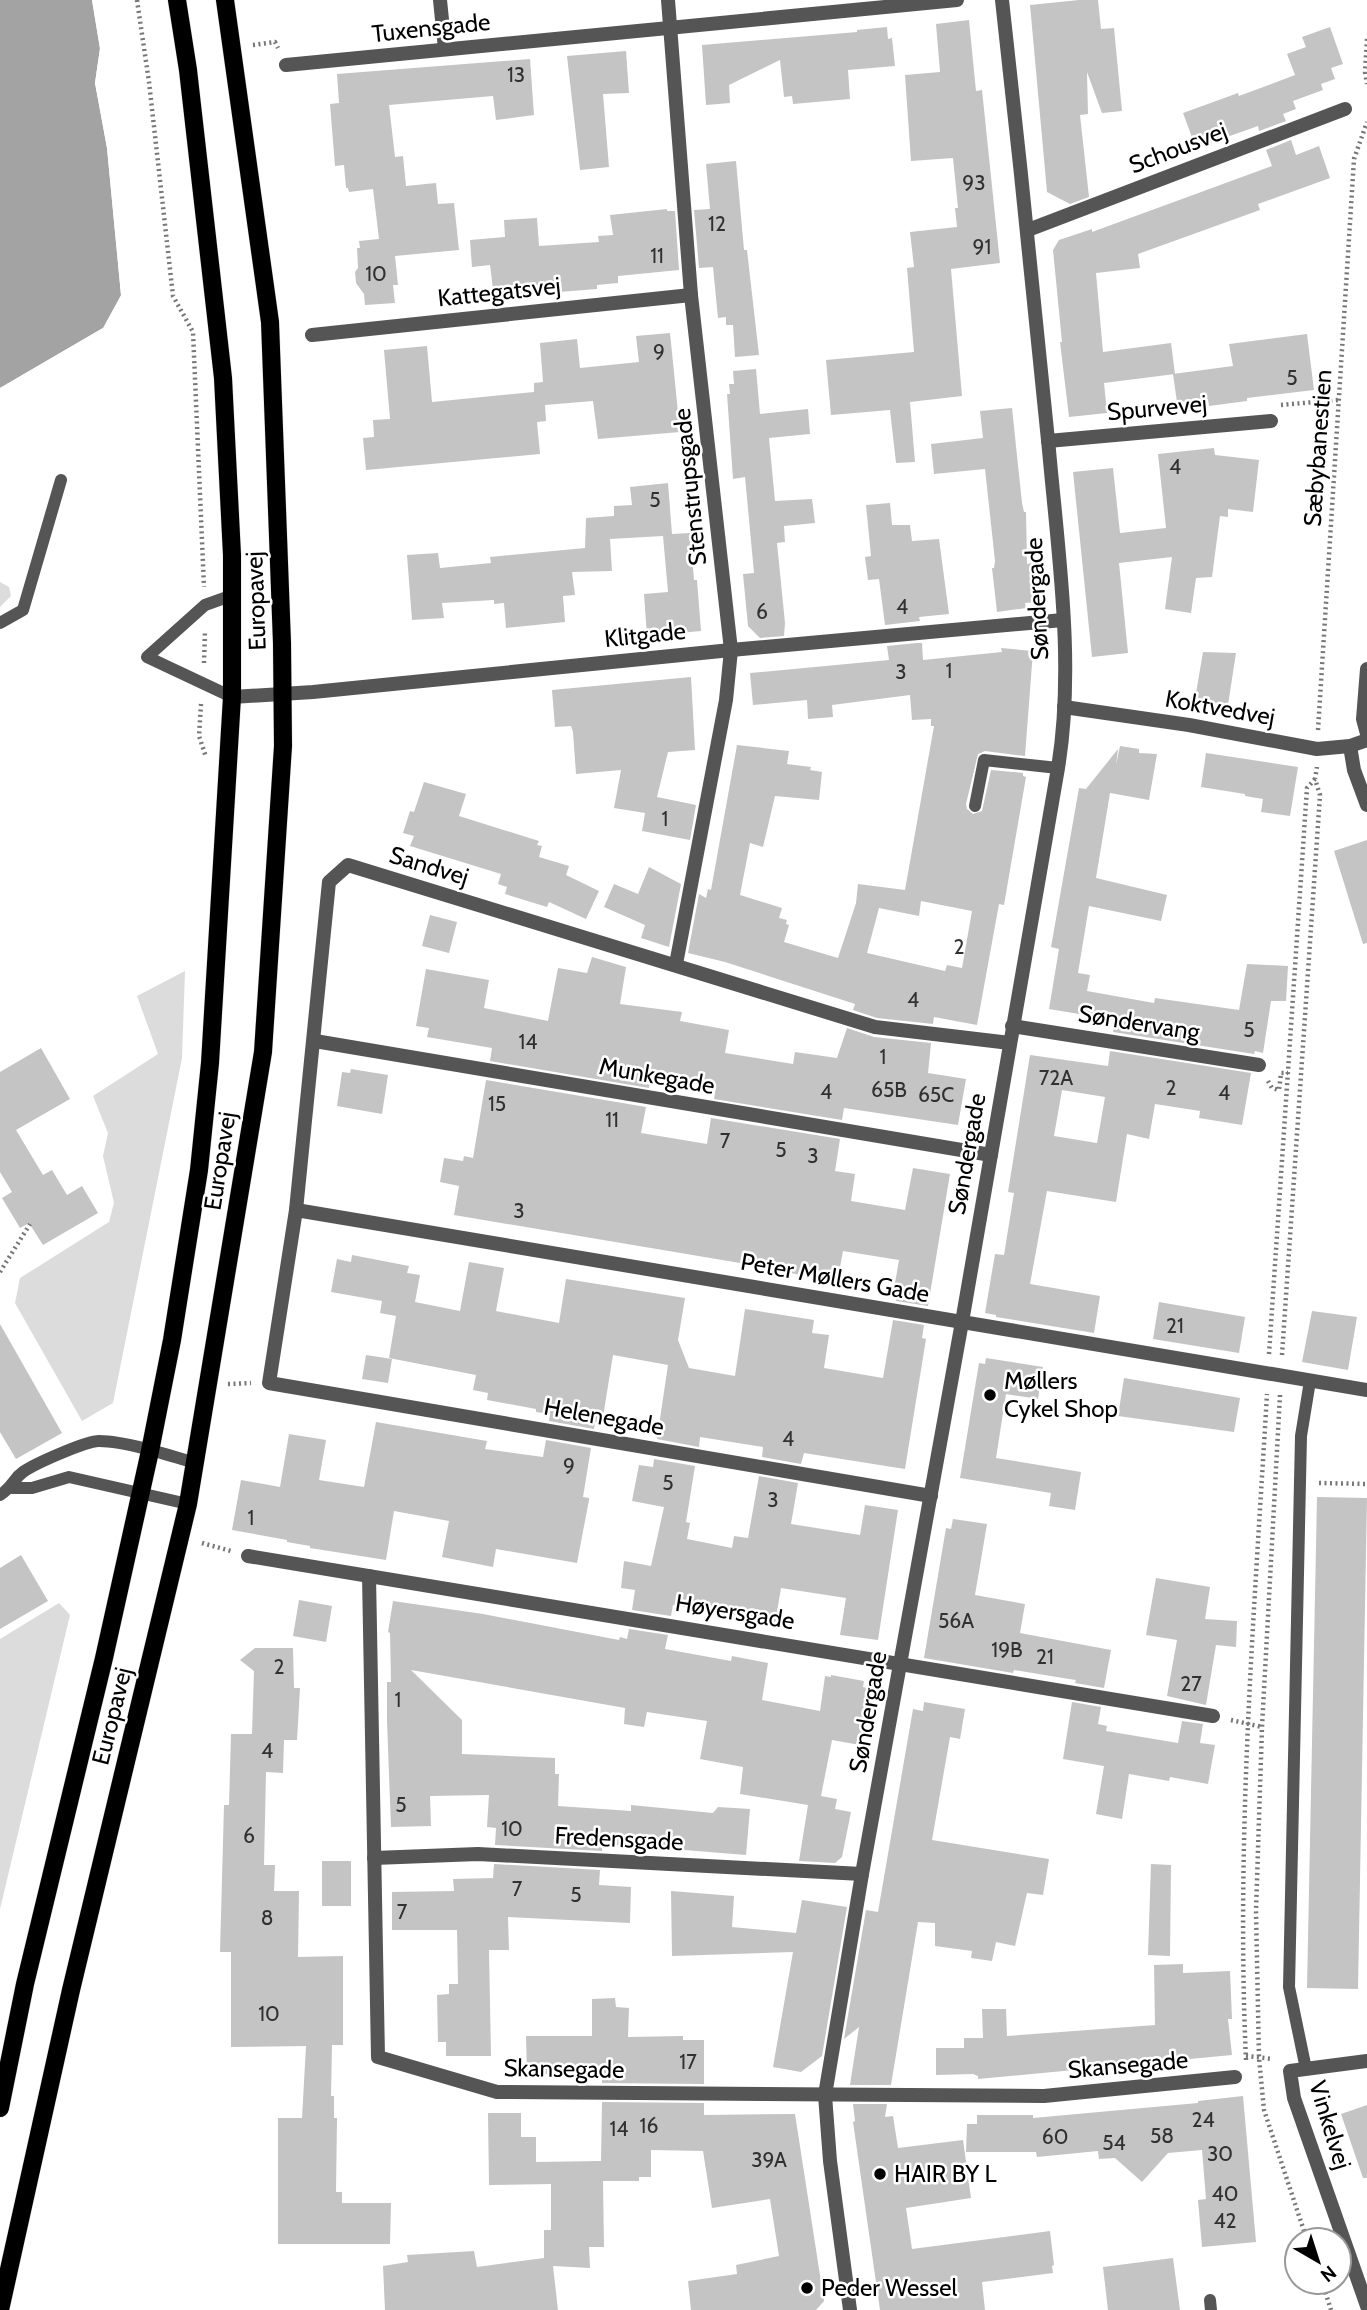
<svg xmlns="http://www.w3.org/2000/svg" width="1367" height="2310" font-family="Cabin,sans-serif">
	<rect width="100%" height="100%" fill="#fff"/>
	<g fill="#dcdcdc">
		<polygon points="0,582 9,587 11,596 0,607"/>
		<polygon points="185,971 182,1058 113,1403 82,1421 15,1303 20,1278 109,1222 114,1203 103,1156 108,1133 93,1096 158,1054 137,996"/>
		<polygon points="59,1603 70,1615 0,1909 0,1639"/>
	</g>
	<polygon fill="#a3a3a3" points="0,0 92,0 100,49 95,83 107,148 121,295 103,328 0,388"/>
	<g fill="#fff">
		<polygon points="92,0 96,0 104,48 98,83 111,147 124,296 121,295 107,148 95,83 100,48"/>
		<polygon points="103,328 105,331 0,391 0,388"/>
	</g>
	<g fill="#c4c4c4" fill-rule="evenodd">
		<polygon points="1079,0 1098,0 1101,29 1114,28 1122,111 1102,113 1087,72 1088,114 1080,115 1089,197 1070,204 1047,192 1030,5"/>
		<polygon points="969,20 976,91 982,90 1000,263 951,269 962,396 910,402 915,462 896,463 890,410 831,415 826,360 914,352 907,268 914,267 910,232 957,227 955,208 958,208 953,158 911,161 905,75 940,72 936,24"/>
		<polygon points="887,27 888,39 892,38 895,66 848,70 850,99 793,104 792,96 784,97 780,60 729,85 730,103 706,105 702,45 857,32 857,30"/>
		<polygon points="1330,27 1343,64 1331,68 1335,79 1321,84 1323,90 1293,101 1296,109 1283,114 1286,121 1259,131 1258,126 1196,148 1183,113 1238,93 1239,96 1295,75 1287,54 1306,47 1302,37"/>
		<polygon points="626,51 629,93 603,94 609,167 580,170 567,56"/>
		<polygon points="530,59 534,115 496,120 493,96 389,105 395,157 403,156 406,186 436,183 438,204 454,203 459,250 395,256 398,285 393,285 395,303 365,305 364,294 356,283 355,272 358,268 357,248 360,248 359,241 379,239 373,189 349,192 348,188 346,188 344,165 335,166 330,104 339,103 337,74"/>
		<polygon points="1291,140 1296,155 1319,146 1330,178 1258,204 1260,210 1138,254 1140,268 1096,273 1103,352 1171,343 1175,374 1104,383 1107,413 1069,417 1060,342 1062,342 1053,250 1059,240 1092,229 1092,232 1272,166 1266,150"/>
		<polygon points="736,161 744,250 747,250 759,355 735,357 733,325 726,325 726,317 718,318 713,267 699,268 694,210 710,209 706,164"/>
		<polygon points="667,209 667,211 675,211 679,270 618,276 618,283 597,285 597,289 494,297 490,265 472,267 470,240 505,237 504,220 537,218 539,246 599,242 598,236 613,235 610,215"/>
		<polygon points="670,333 680,432 598,439 593,401 545,405 546,421 537,422 540,454 366,470 363,438 374,437 373,420 390,419 384,350 427,346 432,402 534,392 534,383 543,382 540,343 577,339 580,368 639,362 636,336"/>
		<polygon points="1307,334 1314,390 1247,398 1247,401 1209,406 1208,399 1177,402 1173,374 1233,366 1229,344"/>
		<polygon points="756,369 760,414 808,409 810,434 769,438 775,501 812,499 815,523 784,526 785,542 777,543 785,623 784,636 760,638 748,626 743,574 754,573 745,477 733,479 727,394 730,394 729,384 734,384 733,371"/>
		<polygon points="1012,408 1022,503 1024,512 1026,512 1027,564 1032,563 1037,602 1025,603 1026,608 997,612 992,568 994,568 995,561 985,469 934,474 931,444 983,438 980,411"/>
		<polygon points="1214,448 1215,455 1259,460 1253,512 1228,509 1228,517 1220,516 1212,577 1196,578 1191,613 1165,609 1172,557 1119,563 1128,653 1092,657 1073,472 1113,468 1120,533 1166,528 1158,454"/>
		<polygon points="668,483 672,534 690,533 694,580 697,580 701,631 647,636 644,594 668,592 663,536 610,539 612,571 572,572 575,595 563,596 565,622 506,628 504,603 494,604 494,600 442,603 444,618 412,620 407,555 438,553 440,568 491,563 490,557 585,548 586,518 614,516 614,506 632,505 630,487"/>
		<polygon points="890,503 892,525 910,525 912,541 939,539 949,614 919,617 920,621 885,625 879,579 868,580 865,557 871,556 866,505"/>
		<path d="M917 643H922L923 660 1002 652 1001 648 1033 651 1025 756 985 751 978 754 966 804 967 809 973 814 982 811 991 770 1023 773V776L1026 777 1004 905 999 904 977 1025 934 1017 933 1024 877 1018 853 1010 855 1004 725 962 688 953 699 894 706 898 708 889 711 890 737 745 789 751 787 764 811 767 810 770 822 772 819 800 775 796 763 847 750 843 740 895 782 908 779 918 787 920 786 924 789 925 784 942 838 958 856 903 858 884 905 890 934 726H931V719L912 720 910 695 832 705 833 717 808 719 807 700 753 705 750 673 889 660 887 646ZM921 901 972 911 962 968 947 965 945 971 867 953 879 908 919 916Z"/>
		<polygon points="1203,652 1236,653 1228,705 1195,699"/>
		<polygon points="691,677 695,750 668,752 657,797 696,805 690,840 642,831 645,813 614,808 621,770 576,774 573,732 571,726 555,727 552,690"/>
		<polygon points="1120,746 1139,749 1139,753 1157,754 1149,800 1110,793 1096,878 1167,895 1161,921 1089,906 1078,973 1090,975 1087,991 1154,1003 1155,998 1239,1010 1247,964 1288,966 1286,1001 1271,1001 1263,1053 1255,1051 1254,1054 1113,1032 1115,1020 1049,1009 1059,949 1051,947 1079,788 1086,789 1118,749 1116,765"/>
		<polygon points="1206,753 1298,767 1290,816 1261,812 1263,799 1245,796 1245,794 1201,787"/>
		<polygon points="424,782 466,794 459,816 539,841 537,845 542,846 539,857 569,866 566,875 599,891 586,919 549,902 547,907 505,894 507,887 498,884 501,874 410,846 414,836 403,833 410,811 414,812"/>
		<polygon points="1367,840 1367,943 1363,944 1334,851"/>
		<polygon points="649,867 681,884 669,947 641,938 645,925 604,907 614,884 638,894"/>
		<polygon points="430,915 457,922 449,953 422,946"/>
		<polygon points="592,957 626,967 620,1004 682,1012 680,1021 729,1030 725,1053 793,1064 795,1052 837,1058 847,1028 874,1037 931,1043 928,1073 966,1079 958,1125 844,1108 842,1120 714,1099 716,1087 707,1085 651,1076 649,1088 490,1061 492,1048 427,1037 429,1028 416,1026 426,969 489,980 484,1008 548,1021 558,968 587,973"/>
		<polygon points="41,1048 70,1099 16,1130 43,1175 52,1170 67,1195 82,1186 98,1213 43,1245 29,1223 20,1228 2,1198 12,1192 0,1172 0,1072"/>
		<path d="M1110 1051 1251 1073 1242 1125 1199 1118 1200 1111 1155 1104 1149 1139 1127 1134 1116 1202 1047 1191 1030 1284 1100 1296 1094 1333 996 1317V1315L985 1313 995 1254 1004 1255 1014 1193 1008 1192 1030 1055 1108 1066ZM1062 1090 1105 1097 1097 1143 1054 1136Z"/>
		<polygon points="351,1069 388,1075 382,1114 337,1106 342,1072 350,1073"/>
		<polygon points="486,1080 646,1107 641,1133 707,1144 711,1118 840,1139 835,1171 855,1174 851,1201 905,1210 913,1168 950,1174 928,1306 896,1301 897,1296 893,1295 899,1260 843,1251 840,1267 836,1266 834,1281 752,1266 752,1265 454,1215 459,1186 440,1182 444,1158 463,1161 464,1156 473,1158"/>
		<polygon points="352,1255 409,1266 407,1273 420,1275 415,1302 460,1311 469,1262 504,1268 496,1311 559,1323 566,1279 685,1298 678,1340 689,1368 735,1376 745,1309 814,1320 812,1333 829,1335 824,1368 883,1378 893,1320 924,1325 922,1338 926,1339 905,1469 804,1453 801,1464 762,1457 763,1447 700,1437 699,1447 657,1439 668,1365 613,1355 602,1423 595,1422 594,1429 549,1421 550,1414 536,1412 536,1409 487,1400 488,1393 473,1390 476,1375 389,1358 396,1316 380,1313 382,1301 331,1292 337,1259 351,1262"/>
		<polygon points="1159,1302 1245,1317 1239,1353 1153,1339"/>
		<polygon points="1312,1311 1357,1317 1348,1370 1302,1362"/>
		<polygon points="0,1324 62,1433 16,1459 0,1432"/>
		<polygon points="366,1355 392,1359 388,1383 362,1379"/>
		<polygon points="986,1358 1043,1367 1038,1399 1006,1394 996,1458 1081,1472 1075,1510 1049,1506 1051,1493 960,1478 979,1363 985,1364"/>
		<polygon points="1124,1378 1240,1398 1234,1432 1118,1416"/>
		<polygon points="376,1422 487,1441 485,1449 543,1457 546,1440 591,1448 583,1497 589,1498 589,1500 577,1563 496,1549 493,1567 442,1557 449,1521 394,1511 386,1560 310,1548 310,1546 287,1542 287,1540 232,1530 241,1480 280,1487 289,1434 326,1440 319,1480 364,1487"/>
		<polygon points="654,1459 695,1466 686,1522 690,1523 687,1539 732,1548 734,1536 748,1538 759,1476 798,1483 791,1524 860,1535 865,1505 898,1510 878,1640 840,1635 846,1598 781,1588 775,1624 673,1605 671,1616 632,1610 635,1590 621,1588 624,1561 651,1566 664,1507 632,1501 639,1465 653,1467"/>
		<polygon points="1317,1497 1367,1498 1358,1989 1307,1988"/>
		<polygon points="953,1519 987,1524 975,1595 1025,1604 1020,1633 1111,1650 1104,1688 1075,1683 1076,1680 1069,1679 1014,1670 1013,1673 924,1658 946,1528 951,1529"/>
		<polygon points="21,1555 48,1601 0,1629 0,1568"/>
		<polygon points="1156,1578 1210,1587 1205,1619 1237,1621 1236,1647 1216,1645 1206,1705 1167,1696 1177,1640 1146,1635"/>
		<polygon points="299,1600 332,1606 326,1642 293,1636"/>
		<polygon points="393,1601 483,1614 619,1640 620,1637 627,1639 629,1629 668,1635 665,1649 731,1661 732,1656 768,1663 762,1700 820,1711 825,1676 831,1677 831,1675 864,1681 863,1687 871,1689 860,1745 832,1740 821,1796 837,1799 835,1809 851,1812 842,1857 835,1863 799,1861 808,1805 740,1794 743,1767 700,1759 707,1721 647,1712 644,1727 624,1724 625,1708 411,1670 462,1720 462,1754 555,1758 555,1774 559,1774 558,1806 631,1811 631,1805 713,1813 718,1807 750,1809 746,1855 672,1849 672,1845 632,1844 632,1846 602,1844 602,1851 495,1845 496,1828 487,1827 489,1795 430,1796 431,1826 391,1827 387,1721 387,1682 391,1682 390,1633 388,1632"/>
		<polygon points="255,1648 293,1648 294,1688 300,1688 297,1740 284,1740 283,1773 266,1772 264,1865 275,1865 274,1891 299,1891 298,1957 343,1956 343,2045 332,2045 331,2096 334,2096 334,2118 337,2118 336,2192 342,2192 342,2203 391,2203 390,2244 278,2244 278,2118 302,2118 306,2046 231,2047 231,1952 220,1952 224,1805 229,1805 231,1734 252,1734 254,1671 240,1660"/>
		<polygon points="924,1702 965,1709 960,1739 950,1737 932,1840 1049,1859 1043,1895 1027,1893 1015,1946 996,1942 992,1961 971,1958 972,1951 935,1946 935,1923 918,1922 891,2085 850,2085 859,2027 844,2039 866,1910 878,1912 913,1709 923,1711"/>
		<polygon points="1072,1702 1101,1707 1098,1724 1107,1726 1106,1731 1178,1743 1182,1721 1203,1724 1200,1743 1215,1745 1208,1784 1170,1777 1169,1781 1129,1774 1122,1819 1096,1814 1104,1766 1063,1759"/>
		<rect x="322" y="1861" width="29" height="45"/>
		<polygon points="494,1864 600,1870 599,1885 631,1887 630,1923 508,1917 509,1950 489,1950 491,2056 446,2056 446,2042 438,2042 437,1995 449,1994 449,1984 458,1984 457,1930 392,1930 392,1892 454,1891 453,1879 493,1878"/>
		<polygon points="1151,1864 1171,1865 1170,1956 1148,1955"/>
		<polygon points="671,1891 734,1896 732,1927 796,1933 802,1900 847,1907 822,2056 801,2072 773,2067 793,1952 672,1956"/>
		<polygon points="1183,1964 1183,1973 1230,1971 1232,2019 1228,2019 1232,2055 978,2079 978,2076 973,2074 936,2075 936,2048 964,2048 964,2038 983,2038 982,2009 1006,2009 1007,2036 1155,2025 1154,1965"/>
		<polygon points="615,1998 616,2007 629,2008 628,2037 683,2036 683,2040 704,2040 704,2084 602,2083 602,2074 527,2074 526,2036 592,2036 592,1999"/>
		<polygon points="1243,2096 1256,2242 1202,2247 1198,2200 1206,2199 1202,2150 1168,2153 1142,2182 1115,2158 1099,2159 1098,2151 1037,2157 1036,2152 966,2152 967,2124 977,2124 977,2115 1033,2115 1033,2118 1198,2103 1198,2101"/>
		<polygon points="602,2102 704,2103 704,2115 795,2114 824,2301 816,2310 691,2310 688,2281 737,2274 736,2265 779,2256 770,2199 712,2208 703,2151 651,2150 651,2177 639,2177 639,2181 603,2181 604,2247 589,2247 590,2268 553,2266 558,2310 385,2310 383,2266 408,2262 407,2255 474,2251 477,2267 544,2258 544,2230 551,2230 551,2184 489,2185 488,2113 521,2113 521,2137 536,2137 536,2162 601,2161"/>
		<polygon points="853,2104 887,2104 885,2117 893,2116 898,2148 963,2140 971,2198 906,2208 912,2249 1050,2231 1054,2265 1052,2266 1053,2273 982,2282 985,2310 880,2310 853,2122 855,2121"/>
		<polygon points="1367,2105 1367,2178 1363,2178 1341,2114"/>
		<polygon points="1173,2258 1180,2310 1108,2310 1103,2267"/>
	</g>
	<g fill="none" stroke-linecap="round" stroke-linejoin="round">
		<defs>
			<g id="primary">
				<polyline points="0,2108 25,1984 104,1658 150,1451 172,1340 199,1170 210,1063 232,697 232,555 223,378 188,70 177,0"/>
				<polyline points="0,2310 71,1990 188,1504 263,1052 283,746 282,643 270,322 225,0"/>
			</g>
		</defs>
		<use href="#primary" stroke="#dbdbdb" stroke-width="19"/>
		<g stroke="#777" stroke-width="4.5" stroke-dasharray="2 3.5" stroke-linecap="butt">
			<polyline points="137,0 149,82 173,296 193,332 204,587"/>
			<polyline points="1367,39 1365,72 1367,84"/>
			<polyline points="253,45 275,42 278,48"/>
			<polyline points="1281,405 1338,400"/>
			<polyline points="204,663 205,630"/>
			<polyline points="201,704 199,736 206,757"/>
			<polyline points="1318,730 1354,159 1367,122"/>
			<polyline points="1268,1081 1272,1088 1279,1090 1281,1073 1288,1073"/>
			<polyline points="0,1272 30,1224"/>
			<polyline points="1269,1354 1307,788 1315,779"/>
			<polyline points="1282,1355 1320,795 1315,779 1317,767"/>
			<polyline points="228,1384 251,1383"/>
			<polyline points="1280,1395 1262,1727 1256,1911 1259,2058 1264,2110 1307,2240"/>
			<polyline points="1319,1483 1367,1484"/>
			<polyline points="202,1543 231,1551"/>
			<polyline points="1231,1720 1262,1727"/>
			<polyline points="1246,2056 1273,2059"/>
			<path d="M1246 2060C1236 1838 1254 1616 1267 1394"/>
			<polyline points="1322,2282 1331,2310"/>
		</g>
		<g stroke="#555" stroke-width="12">
			<polyline points="0,623 23,610 61,480"/>
			<polyline points="232,697 147,657 205,605 233,595"/>
			<polyline points="975,806 984,760 1058,768"/>
			<polyline points="12,1488 32,1488 69,1477 188,1504"/>
			<path d="M0 1495C14 1486 13 1479 23 1472 34 1464 86 1441 99 1441 125 1441 169 1455 195 1463"/>
			<polyline points="1306,2069 1289,1987 1301,1436 1310,1381"/>
			<polyline points="1210,2300 1211,2310"/>
		</g>
		<g stroke="#555" stroke-width="14">
			<polyline points="440,0 445,49"/>
			<polyline points="668,0 691,295 731,650 726,700 676,964"/>
			<polyline points="286,65 957,0"/>
			<polyline points="1028,230 1345,109"/>
			<polyline points="312,335 691,295"/>
			<polyline points="1048,441 1271,421"/>
			<polyline points="1367,669 1363,719 1367,734"/>
			<polyline points="1350,746 1354,770 1367,805"/>
			<polyline points="1012,1026 1259,1065"/>
			<polyline points="315,1041 991,1155"/>
			<polyline points="296,1210 1367,1390"/>
			<polyline points="931,1496 269,1383 296,1210 329,882 348,865 875,1027 1010,1043"/>
			<polyline points="248,1556 1213,1716"/>
			<polyline points="369,1576 378,2057 497,2092 1044,2096 1235,2077"/>
			<polyline points="374,1858 478,1854 862,1874"/>
			<polyline points="1367,2061 1290,2071 1294,2098 1367,2306"/>
		</g>
		<g stroke="#555" stroke-width="14">
			<polyline points="232,697 313,692 731,650 1063,620"/>
			<polyline points="1064,707 1189,725 1317,749 1350,746 1367,740"/>
			<path d="M850 2310 830 2161 825 2095 862 1874 962 1322 1058 768C1075 665 1058 552 1049 450 1034 299 1019 150 1002 0"/>
		</g>
		<use href="#primary" stroke="#000" stroke-width="18"/>
	</g>
	<g fill="#000" stroke="#fff" stroke-width="2.5">
		<circle cx="990" cy="1395" r="7"/>
		<circle cx="880" cy="2174" r="7"/>
		<circle cx="807" cy="2288" r="7"/>
	</g>
	<g text-anchor="middle" stroke-width="5" stroke-linejoin="round" paint-order="stroke">
		<g font-size="21" fill="#313131">
			<text x="516" y="82">13</text>
			<text x="974" y="190">93</text>
			<text x="717" y="231">12</text>
			<text x="982" y="254">91</text>
			<text x="657" y="263">11</text>
			<text x="376" y="281">10</text>
			<text x="659" y="359">9</text>
			<text x="1292" y="385">5</text>
			<text x="1175" y="474">4</text>
			<text x="655" y="507">5</text>
			<text x="902" y="614">4</text>
			<text x="762" y="619">6</text>
			<text x="949" y="678">1</text>
			<text x="901" y="679">3</text>
			<text x="665" y="826">1</text>
			<text x="959" y="954">2</text>
			<text x="913" y="1007">4</text>
			<text x="1249" y="1037">5</text>
			<text x="528" y="1049">14</text>
			<text x="883" y="1064">1</text>
			<text x="1056" y="1085">72A</text>
			<text x="1171" y="1095">2</text>
			<text x="889" y="1097">65B</text>
			<text x="826" y="1099">4</text>
			<text x="1224" y="1100">4</text>
			<text x="936" y="1102">65C</text>
			<text x="497" y="1111">15</text>
			<text x="612" y="1127">11</text>
			<text x="725" y="1148">7</text>
			<text x="781" y="1157">5</text>
			<text x="813" y="1163">3</text>
			<text x="519" y="1218">3</text>
			<text x="1175" y="1333">21</text>
			<text x="788" y="1446">4</text>
			<text x="569" y="1473">9</text>
			<text x="668" y="1490">5</text>
			<text x="773" y="1507">3</text>
			<text x="251" y="1525">1</text>
			<text x="956" y="1628">56A</text>
			<text x="1007" y="1657">19B</text>
			<text x="1045" y="1664">21</text>
			<text x="279" y="1674">2</text>
			<text x="1191" y="1691">27</text>
			<text x="398" y="1707">1</text>
			<text x="267" y="1758">4</text>
			<text x="401" y="1812">5</text>
			<text x="512" y="1836">10</text>
			<text x="249" y="1843">6</text>
			<text x="517" y="1896">7</text>
			<text x="576" y="1902">5</text>
			<text x="402" y="1919">7</text>
			<text x="267" y="1925">8</text>
			<text x="269" y="2021">10</text>
			<text x="688" y="2069">17</text>
			<text x="1203" y="2127">24</text>
			<text x="649" y="2133">16</text>
			<text x="619" y="2136">14</text>
			<text x="1162" y="2143">58</text>
			<text x="1055" y="2144">60</text>
			<text x="1114" y="2150">54</text>
			<text x="1220" y="2161">30</text>
			<text x="769" y="2167">39A</text>
			<text x="1225" y="2201">40</text>
			<text x="1225" y="2228">42</text>
		</g>
		<g font-size="24" fill="#000" stroke="#fff">
			<text transform="translate(431 28) rotate(-6)" y="8">Tuxensgade</text>
			<text transform="translate(1178 148) rotate(-21)" y="8">Schousvej</text>
			<text transform="translate(499 292) rotate(-6)" y="8">Kattegatsvej</text>
			<text transform="translate(1157 408) rotate(-5)" y="8">Spurvevej</text>
			<text transform="translate(1318 448) rotate(-86)" y="8">Sæbybanestien</text>
			<text transform="translate(690 487) rotate(-96)" y="8">Stenstrupsgade</text>
			<text transform="translate(1037 599) rotate(-93)" y="8">Søndergade</text>
			<text transform="translate(256 601) rotate(-92)" y="8">Europavej</text>
			<text transform="translate(645 635) rotate(-6)" y="8">Klitgade</text>
			<text transform="translate(1220 708) rotate(10)" y="8">Koktvedvej</text>
			<text transform="translate(429 866) rotate(17)" y="8">Sandvej</text>
			<text transform="translate(1139 1023) rotate(9)" y="8">Søndervang</text>
			<text transform="translate(657 1076) rotate(10)" y="8">Munkegade</text>
			<text transform="translate(967 1154) rotate(-80)" y="8">Søndergade</text>
			<text transform="translate(220 1161) rotate(-81)" y="8">Europavej</text>
			<text transform="translate(835 1278) rotate(10)" y="8">Peter Møllers Gade</text>
			<text transform="translate(604 1417) rotate(10)" y="8">Helenegade</text>
			<text transform="translate(735 1612) rotate(9)" y="8">Høyersgade</text>
			<text transform="translate(868 1712) rotate(-80)" y="8">Søndergade</text>
			<text transform="translate(112 1716) rotate(-76)" y="8">Europavej</text>
			<text transform="translate(619 1839) rotate(3)" y="8">Fredensgade</text>
			<text transform="translate(1128 2065) rotate(-5)" y="8">Skansegade</text>
			<text transform="translate(564 2069) rotate(1)" y="8">Skansegade</text>
			<text transform="translate(1330 2125) rotate(73)" y="8">Vinkelvej</text>
		</g>
		<g font-size="24" fill="#000" stroke="#fff" text-anchor="start">
			<text x="1004" y="1389">Møllers<tspan x="1004" dy="28">Cykel Shop</tspan></text>
			<text x="894" y="2182">HAIR BY L</text>
			<text x="821" y="2296">Peder Wessel</text>
		</g>
	</g>
	<g transform="translate(1318 2261) rotate(141)"><circle r="33" fill="#ffffff" stroke="#999999" stroke-width="2"/>
	<path d="M0-5L12 26L0 18L-12 26Z" fill="#000000"/>
	<text y="-10" font-size="19" font-weight="bold" text-anchor="middle" fill="#000000">N</text>
	</g>
</svg>
